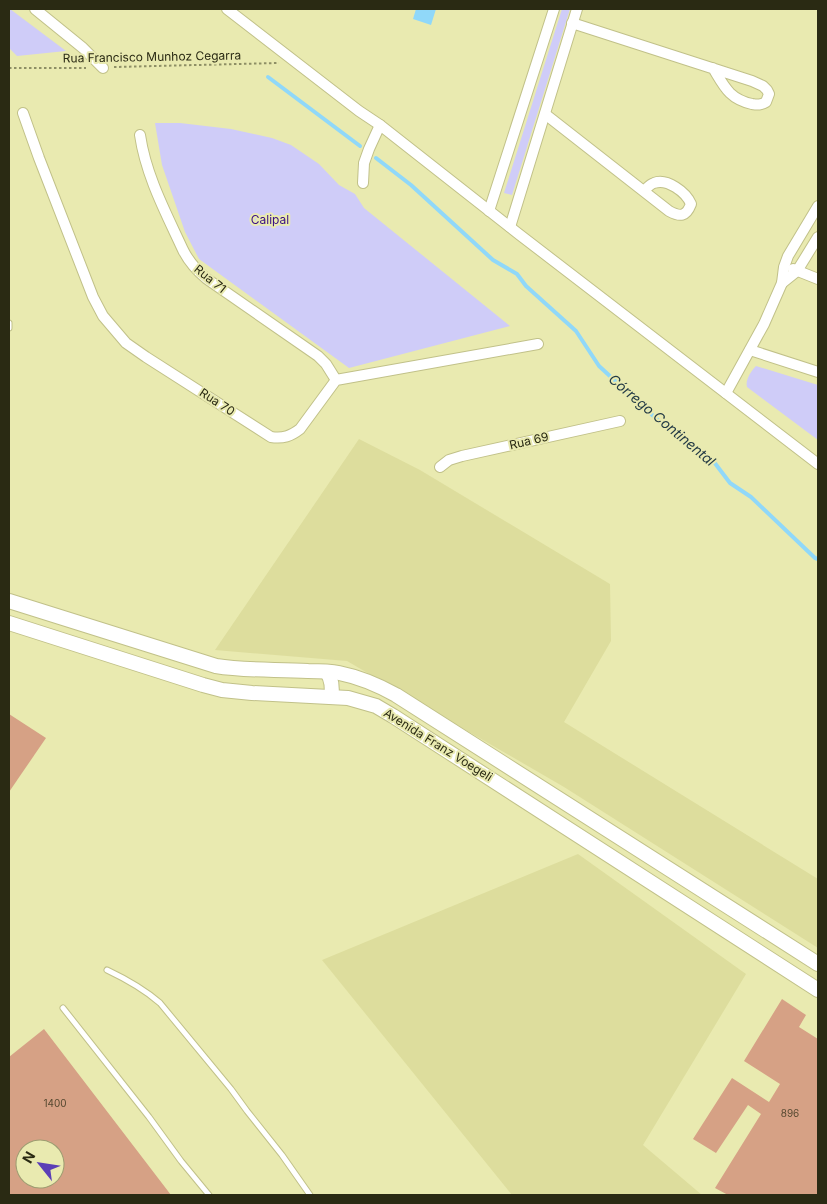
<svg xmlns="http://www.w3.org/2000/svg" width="827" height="1204" font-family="Inter,sans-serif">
	<rect width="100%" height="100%" fill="#e9eab0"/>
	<g fill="#dddd9d">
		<polygon points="359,439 420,470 610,584 611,641 564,722 818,879 818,948 564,787 347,661 215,650"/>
		<polygon points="578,854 746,974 643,1145 702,1195 512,1195 322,960"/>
	</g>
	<g fill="#cfccf8">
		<polygon points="9,9 10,9 66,51 17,56 9,48"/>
		<polygon points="562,9 570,9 512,195 504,193"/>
		<polygon points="155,123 180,123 231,129 272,138 291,145 319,164 339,185 355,194 364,208 510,326 349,368 199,259 185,232 162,165"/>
		<path d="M756 366 818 385V440L747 387C745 380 751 371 756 366Z"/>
	</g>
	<polygon fill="#90d8f9" points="416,9 436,9 431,25 413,19"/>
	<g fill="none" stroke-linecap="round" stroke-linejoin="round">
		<g stroke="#90d8f9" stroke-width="4">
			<polyline points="268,77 360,146"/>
			<polyline points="376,158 411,185 493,260 517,274 526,286 576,331 599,366 661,423 714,462 730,483 751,497 815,558 818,559"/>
		</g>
	</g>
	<g fill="#d6a185" fill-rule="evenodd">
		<polygon points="9,714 46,738 9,792"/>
		<polygon points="782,999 806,1015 799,1027 818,1039 818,1195 728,1195 715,1188 761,1114 748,1105 716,1153 693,1139 732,1078 769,1102 780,1084 744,1061"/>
		<path d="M44 1029 171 1195H9V1057ZM25 1149H55V1179H25Z"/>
	</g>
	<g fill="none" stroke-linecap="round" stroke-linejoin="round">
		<defs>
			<g id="lane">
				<polyline points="9,323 9,328"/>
				<path d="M107 970C126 979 144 989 160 1003L231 1089 247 1111 282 1155 310 1195"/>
				<polyline points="63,1008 149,1117 181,1161 209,1195"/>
			</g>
			<g id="street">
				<polyline points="35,9 83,48 103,68"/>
				<polyline points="227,9 359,111 380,125 520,235 818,464"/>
				<path d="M572 23 752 81 763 86 767 90 769 94 766 102C761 105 758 105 752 104 729 99 724 86 713 68"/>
				<path d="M23 113 39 158 93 297 103 316 126 343 146 357 271 437C283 439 291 436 300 429L336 380 538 344"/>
				<path d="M545 114 669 211C680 217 686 217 691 204 686 192 667 178 654 183 650 184 647 188 644 191"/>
				<path d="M140 135C146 176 166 213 183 250 189 262 196 270 207 279L318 356 326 364 336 380"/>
				<polyline points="363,183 364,163 369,149 380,125"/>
				<polyline points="489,211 554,9"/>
				<polyline points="510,227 577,9"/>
				<polyline points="793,269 818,279"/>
				<polyline points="782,283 797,271 818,237"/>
				<polyline points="750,350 818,372"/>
				<polyline points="726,393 764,324 782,283 784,267 788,256 818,206"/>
				<polyline points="440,467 449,460 462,456 620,421"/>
			</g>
			<g id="secondary">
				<path d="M9 601 216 666C246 671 277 669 308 671 318 671 329 671 339 673 359 677 378 685 396 695L818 964"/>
				<polyline points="9,623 203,685 222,690 252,693 348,698 376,706 393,716 818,990"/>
				<path d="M327 672C332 680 333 687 331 697"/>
			</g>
		</defs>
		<use href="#lane" stroke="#c1c189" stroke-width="7"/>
		<use href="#street" stroke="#c1c189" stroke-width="12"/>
		<use href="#secondary" stroke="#c1c189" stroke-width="16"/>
		<g stroke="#8e8f65" stroke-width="2" stroke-dasharray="2.5 2.5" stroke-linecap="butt">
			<polyline points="114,67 279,63"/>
			<polyline points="9,68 86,68"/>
		</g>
		<use href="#lane" stroke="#fff" stroke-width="5"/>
		<use href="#street" stroke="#fff" stroke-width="10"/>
		<use href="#secondary" stroke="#fff" stroke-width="14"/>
	</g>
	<g text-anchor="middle" stroke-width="4" stroke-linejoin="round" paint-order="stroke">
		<g font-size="10" fill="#554830">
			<text x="55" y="1107">1400</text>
			<text x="790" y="1117">896</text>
		</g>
		<g font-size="12" fill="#2a2a13" stroke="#e9eab0">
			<text transform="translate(152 57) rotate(-1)" y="4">Rua Francisco Munhoz Cegarra</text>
			<text transform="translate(210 279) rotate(39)" y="4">Rua 71</text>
			<text transform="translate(217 402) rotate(33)" y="4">Rua 70</text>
			<text transform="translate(529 441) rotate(-13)" y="4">Rua 69</text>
			<text transform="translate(438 745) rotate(32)" y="4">Avenida Franz Voegeli</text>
		</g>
		<g font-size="12" fill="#380d84" stroke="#e9eab0">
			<text x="270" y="224">Calipal</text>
		</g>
		<g font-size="14" font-style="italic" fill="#243b45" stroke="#e9eab0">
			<text transform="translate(662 420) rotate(40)" y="5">Córrego Continental</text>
		</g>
	</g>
	<rect width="827" height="1204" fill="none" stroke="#2a2a13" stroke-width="20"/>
	<g transform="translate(40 1164) rotate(300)"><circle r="24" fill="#e9eab0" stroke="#9d9d71"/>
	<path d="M0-4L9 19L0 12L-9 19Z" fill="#5b3eb6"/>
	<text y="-8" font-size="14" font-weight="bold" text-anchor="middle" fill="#2a2a13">N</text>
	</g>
</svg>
